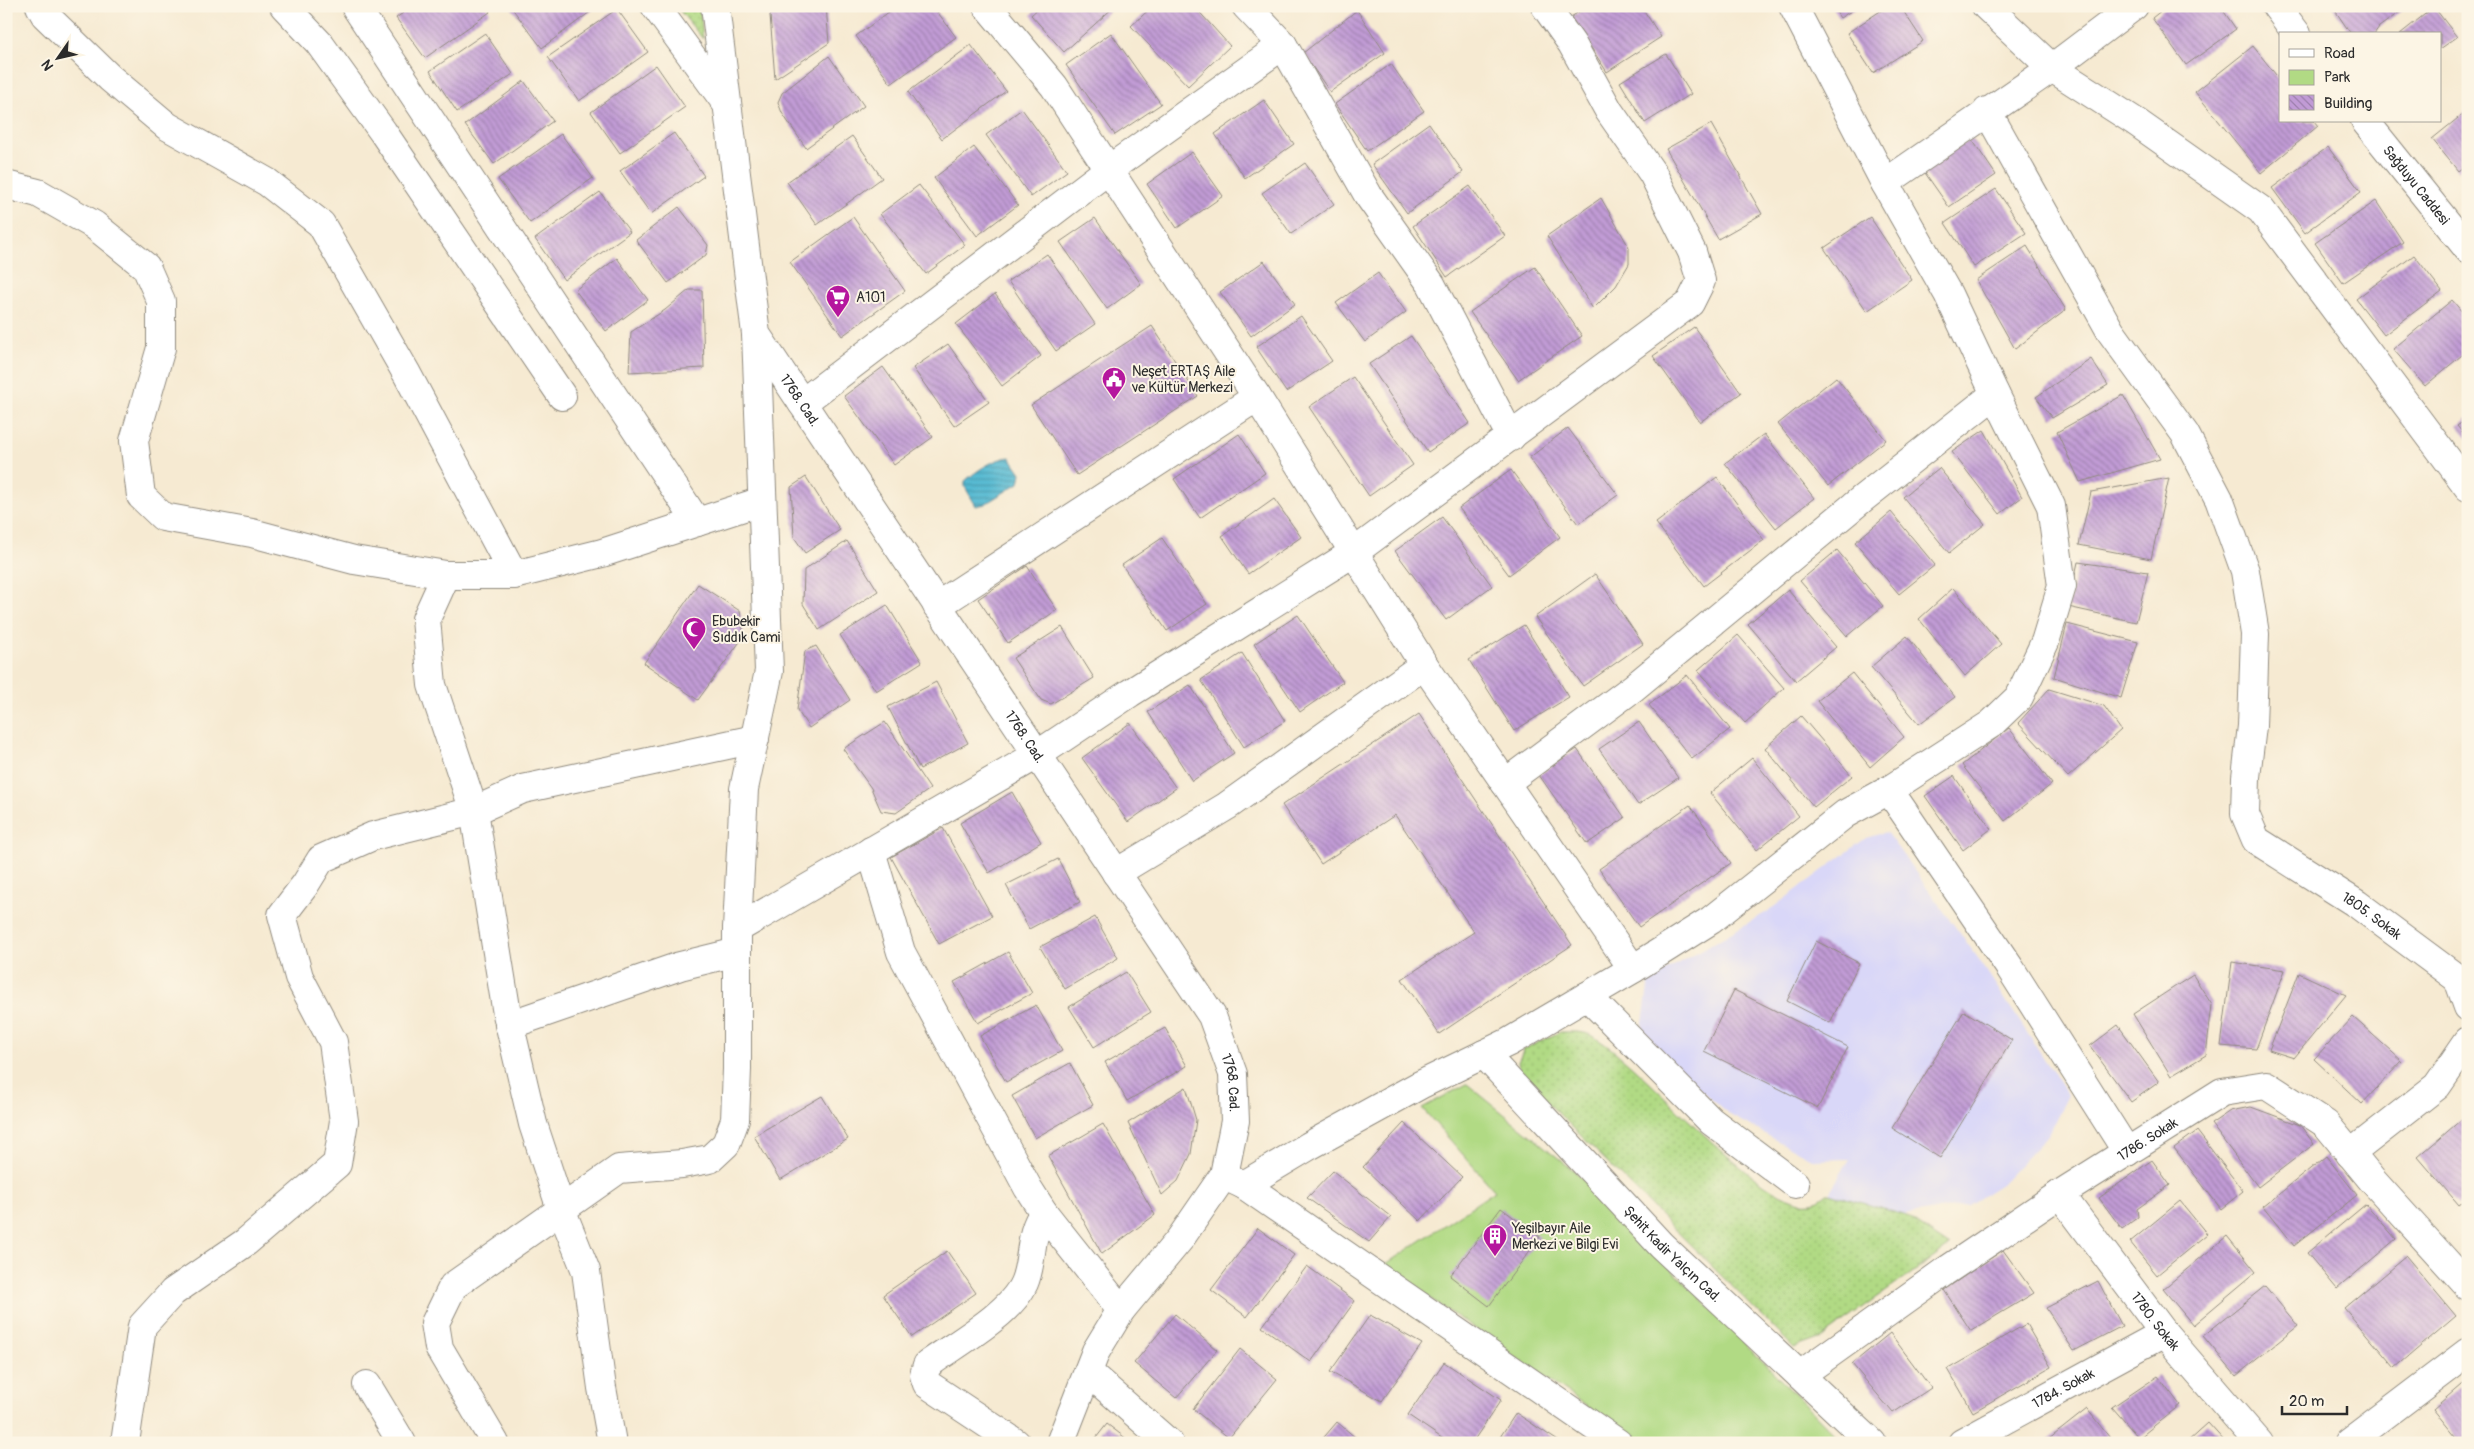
<svg xmlns="http://www.w3.org/2000/svg" width="2474" height="1449" font-family="Pangolin,sans-serif">
	<defs>
		<pattern id="grass-dots" width="8" height="8" patternUnits="userSpaceOnUse" patternTransform="scale(1.25)"><rect width="8" height="8" fill="#b1da84"/><path d="M2 2h.1M6 6h.1" fill="none" stroke="#98bb72" stroke-width="1.8" stroke-linecap="round"/></pattern>
		<pattern id="water-rules" width="6" height="5" patternUnits="userSpaceOnUse" patternTransform="scale(1.25)"><rect width="6" height="5" fill="#54b9d2"/><path d="M0 2.5h6" fill="none" stroke="#4697ab"/></pattern>
		<pattern id="building-back-hatch" width="6" height="6" patternUnits="userSpaceOnUse" patternTransform="scale(1.25)"><rect width="6" height="6" fill="#c19bd5"/><path d="M-1 5l2 2M0 0l6 6M5-1l2 2" fill="none" stroke="#9d7fad"/></pattern>
	</defs>
	<rect width="100%" height="100%" fill="#fcf5e5"/>
	<filter id="ink" filterUnits="userSpaceOnUse"><feTurbulence type="fractalNoise" baseFrequency=".02" numOctaves="2"/><feDisplacementMap in="SourceGraphic" scale="10" xChannelSelector="R" yChannelSelector="G"/><feConvolveMatrix kernelMatrix="1 2 1 2 8 2 1 2 1" color-interpolation-filters="sRGB"/></filter>
	<filter id="wash" filterUnits="userSpaceOnUse"><feTurbulence type="fractalNoise" baseFrequency=".0096" numOctaves="4" result="noise"/><feDisplacementMap in="SourceGraphic" scale="20" xChannelSelector="R" yChannelSelector="G"/><feGaussianBlur stdDeviation="1.12" result="paint"/><feColorMatrix in="noise" values="0 0 0 0 0 0 0 0 0 0 0 0 0 0 0 0 0 1.4 0 .05"/><feComposite in="paint" operator="in"/></filter>
	<g filter="url(#wash)">
		<rect width="100%" height="100%" fill="#f6ead2"/>
		<polygon fill="#d9d7f8" points="1886,832 1978,958 2068,1095 2049,1134 2001,1184 1968,1205 1904,1215 1829,1193 1850,1159 1813,1160 1730,1115 1684,1076 1642,1029 1649,980 1767,912 1866,838"/>
		<g fill="url(#grass-dots)" stroke="#6e8258">
			<polygon points="676,6 700,6 703,39"/>
			<path d="M1560 1032C1569 1032 1583 1031 1590 1035 1641 1059 1765 1219 1816 1201 1821 1200 1825 1195 1829 1193L1904 1215 1950 1246 1819 1339 1794 1348 1521 1076 1518 1062 1524 1049Z"/>
		</g>
		<polygon fill="#b1da84" stroke="#6e8258" points="1467,1084 1578,1174 1843,1443 1640,1443 1383,1266 1495,1191 1422,1108"/>
		<path fill="url(#water-rules)" stroke="#40727e" d="M1010 457 1021 473 1019 483 985 504 976 506 965 487V481C976 471 995 458 1010 457Z"/>
		<g id="blocks">
			<g fill="url(#building-back-hatch)">
				<polygon points="413,6 486,6 490,12 425,58 396,18"/>
				<polygon points="513,6 598,6 542,48 511,7"/>
				<polygon points="784,6 826,6 829,43 775,79 770,15"/>
				<polygon points="897,6 933,6 956,37 891,84 856,36"/>
				<polygon points="1041,6 1115,6 1064,52 1031,15"/>
				<polygon points="1153,6 1194,6 1230,46 1188,86 1131,26"/>
				<polygon points="1588,6 1641,6 1661,37 1607,72 1571,17"/>
				<polygon points="1832,6 1859,6 1840,18"/>
				<polygon points="1888,6 1900,6 1923,41 1873,73 1847,33"/>
				<polygon points="2167,6 2220,6 2236,29 2186,65 2152,18"/>
				<polygon points="2332,6 2408,6 2379,27 2374,34 2351,34"/>
				<polygon points="2434,7 2457,37 2440,49 2440,34 2400,34"/>
				<polygon points="617,9 648,52 579,101 548,57"/>
				<polygon points="1357,10 1385,53 1330,92 1303,53"/>
				<polygon points="485,33 513,74 457,112 430,71"/>
				<polygon points="1111,33 1161,104 1115,135 1066,65"/>
				<polygon points="971,45 1006,91 942,139 908,92"/>
				<polygon points="2253,46 2280,80 2280,121 2314,121 2318,126 2261,173 2195,92"/>
				<polygon points="1666,54 1691,94 1645,123 1620,82"/>
				<polygon points="829,56 864,106 806,148 782,113 778,102 782,93"/>
				<polygon points="1391,64 1424,111 1367,151 1335,104"/>
				<polygon points="656,65 685,107 620,153 591,112"/>
				<polygon points="524,81 553,121 494,164 465,125"/>
				<polygon points="1264,100 1294,144 1245,178 1215,134"/>
				<polygon points="1022,109 1067,171 1031,197 986,135"/>
				<polygon points="2468,110 2468,163 2458,171 2432,139"/>
				<polygon points="1429,123 1463,172 1407,213 1372,164"/>
				<polygon points="1711,124 1762,214 1718,239 1666,149"/>
				<polygon points="674,133 704,176 651,214 620,171"/>
				<polygon points="561,134 593,178 530,223 498,179"/>
				<polygon points="852,136 882,178 817,225 787,182"/>
				<polygon points="1971,138 1996,175 1949,207 1923,170"/>
				<polygon points="974,147 1018,205 977,236 934,178"/>
				<polygon points="2328,147 2361,192 2305,233 2272,188"/>
				<polygon points="1192,152 1223,196 1177,228 1147,184"/>
				<polygon points="1305,163 1334,204 1291,234 1262,193"/>
				<polygon points="919,185 965,245 926,274 880,214"/>
				<polygon points="1470,186 1505,236 1447,277 1413,226"/>
				<polygon points="1996,189 2026,233 1974,267 1945,223"/>
				<polygon points="600,192 630,232 564,280 535,239"/>
				<polygon points="1601,198 1629,247 1629,264 1616,286 1593,309 1547,236"/>
				<polygon points="2376,201 2403,242 2343,283 2315,243"/>
				<polygon points="679,207 708,245 706,255 668,283 636,240"/>
				<polygon points="853,217 905,291 842,336 790,262"/>
				<polygon points="1870,217 1912,280 1867,311 1824,248"/>
				<polygon points="1095,218 1141,284 1107,309 1060,242"/>
				<polygon points="2027,246 2066,310 2015,349 1976,280"/>
				<polygon points="1047,254 1095,324 1056,351 1008,281"/>
				<polygon points="2414,255 2442,291 2384,335 2356,299"/>
				<polygon points="617,258 648,300 606,331 575,290"/>
				<polygon points="1264,261 1295,304 1251,336 1220,292"/>
				<polygon points="1535,267 1582,336 1518,380 1470,312"/>
				<polygon points="1378,273 1406,312 1365,342 1336,303"/>
				<polygon points="689,290 702,290 704,368 629,372 631,332 665,310"/>
				<polygon points="995,294 1041,356 1002,386 956,324"/>
				<polygon points="2452,300 2468,319 2468,350 2425,386 2393,349"/>
				<polygon points="1301,316 1332,361 1286,392 1256,347"/>
				<polygon points="1152,326 1198,396 1077,475 1031,405"/>
				<polygon points="1694,327 1741,393 1700,422 1653,356"/>
				<polygon points="1411,336 1470,423 1428,452 1369,364"/>
				<polygon points="948,344 989,402 954,426 913,368"/>
				<polygon points="2091,359 2108,385 2052,418 2036,397"/>
				<polygon points="883,367 933,437 894,465 844,396"/>
				<polygon points="1353,377 1413,465 1369,496 1309,407"/>
				<polygon points="1836,377 1886,440 1828,486 1778,424"/>
				<polygon points="2123,395 2160,459 2080,482 2057,432"/>
				<polygon points="2468,418 2468,439 2457,426"/>
				<polygon points="1568,428 1618,495 1578,524 1529,458"/>
				<polygon points="1984,430 2022,497 2000,514 1952,452"/>
				<polygon points="1239,434 1265,473 1200,518 1174,479"/>
				<polygon points="1764,434 1814,498 1776,528 1725,463"/>
				<polygon points="1939,468 1985,524 1949,553 1903,497"/>
				<polygon points="1511,470 1560,537 1509,575 1459,508"/>
				<polygon points="806,477 840,530 805,553 794,537 791,487"/>
				<polygon points="1717,477 1764,540 1704,586 1656,523"/>
				<polygon points="2169,478 2151,559 2079,545 2091,492"/>
				<polygon points="1274,499 1301,537 1248,574 1222,536"/>
				<polygon points="1891,512 1935,565 1899,594 1855,542"/>
				<polygon points="1442,517 1492,586 1446,620 1395,551"/>
				<polygon points="1162,538 1207,604 1167,631 1122,565"/>
				<polygon points="847,541 878,591 819,630 803,604 804,570"/>
				<polygon points="1837,550 1883,606 1847,636 1800,581"/>
				<polygon points="2078,562 2148,572 2136,622 2068,607"/>
				<polygon points="1027,566 1057,610 1008,643 978,599"/>
				<polygon points="1595,574 1643,644 1583,686 1535,617"/>
				<polygon points="698,584 740,611 744,636 698,700 644,663"/>
				<polygon points="1953,588 2001,644 1965,676 1919,619"/>
				<polygon points="1788,590 1836,647 1796,681 1748,624"/>
				<polygon points="887,605 922,662 876,691 840,635"/>
				<polygon points="1298,615 1343,682 1300,712 1254,644"/>
				<polygon points="2067,624 2138,642 2121,698 2054,677"/>
				<polygon points="1524,625 1569,697 1514,731 1469,660"/>
				<polygon points="1062,627 1094,678 1051,704 1041,700 1013,658"/>
				<polygon points="1738,635 1784,688 1745,723 1698,670"/>
				<polygon points="1907,636 1955,697 1919,724 1871,667"/>
				<polygon points="816,646 850,700 809,728 797,710 805,651"/>
				<polygon points="1242,653 1285,721 1244,747 1201,680"/>
				<polygon points="1852,673 1904,737 1870,767 1817,701"/>
				<polygon points="1687,675 1730,729 1692,759 1649,705"/>
				<polygon points="936,682 968,743 920,769 888,707"/>
				<polygon points="1190,685 1234,753 1192,781 1148,712"/>
				<polygon points="2049,689 2104,706 2121,730 2068,777 2018,723"/>
				<polygon points="1419,714 1572,945 1439,1034 1402,979 1474,932 1395,815 1321,864 1282,805"/>
				<polygon points="1801,716 1852,776 1814,807 1765,748"/>
				<polygon points="885,722 930,789 896,813 881,811 871,788 843,749"/>
				<polygon points="1639,722 1678,778 1638,805 1599,749"/>
				<polygon points="1130,723 1176,788 1128,822 1082,758"/>
				<polygon points="2009,728 2052,784 2005,821 1962,765"/>
				<polygon points="1577,749 1625,818 1587,844 1539,775"/>
				<polygon points="1752,758 1799,816 1757,850 1710,793"/>
				<polygon points="1954,776 1991,829 1963,850 1925,796"/>
				<polygon points="1012,792 1041,842 989,873 960,823"/>
				<polygon points="1690,805 1731,863 1639,927 1599,869"/>
				<polygon points="943,828 992,916 939,944 891,857"/>
				<polygon points="1058,859 1080,902 1029,929 1006,885"/>
				<polygon points="1095,917 1118,958 1065,989 1040,947"/>
				<polygon points="1816,941 1859,963 1830,1023 1787,1001"/>
				<polygon points="1008,952 1032,993 978,1023 954,982"/>
				<polygon points="2232,962 2285,970 2256,1049 2221,1046"/>
				<polygon points="1126,972 1151,1012 1094,1047 1069,1007"/>
				<polygon points="2299,973 2346,995 2294,1058 2269,1050"/>
				<polygon points="2193,975 2212,1005 2206,1055 2171,1076 2133,1014"/>
				<polygon points="1734,990 1848,1047 1818,1108 1704,1051"/>
				<polygon points="1036,1005 1062,1051 1006,1082 980,1036"/>
				<polygon points="1964,1011 2012,1040 1940,1158 1892,1128"/>
				<polygon points="2353,1017 2402,1061 2362,1104 2314,1059"/>
				<polygon points="2118,1025 2159,1082 2131,1102 2090,1046"/>
				<polygon points="1165,1028 1187,1066 1127,1101 1105,1062"/>
				<polygon points="1070,1063 1093,1105 1035,1138 1012,1096"/>
				<polygon points="1186,1087 1196,1120 1191,1154 1178,1181 1162,1195 1128,1123"/>
				<polygon points="822,1096 848,1139 780,1180 754,1136"/>
				<polygon points="2251,1107 2300,1125 2314,1144 2258,1187 2211,1124 2230,1111"/>
				<polygon points="2462,1119 2468,1126 2468,1198 2459,1205 2418,1157"/>
				<polygon points="1404,1123 1462,1177 1420,1221 1363,1167"/>
				<polygon points="1103,1124 1155,1215 1102,1254 1048,1156"/>
				<polygon points="2197,1131 2243,1191 2221,1209 2174,1148"/>
				<polygon points="2326,1156 2357,1195 2294,1246 2263,1207"/>
				<polygon points="2152,1160 2170,1185 2137,1209 2138,1217 2122,1229 2099,1198"/>
				<polygon points="1333,1171 1391,1217 1369,1242 1307,1198"/>
				<polygon points="2180,1201 2207,1234 2157,1275 2130,1242"/>
				<polygon points="2366,1204 2396,1239 2337,1289 2307,1253"/>
				<polygon points="1501,1208 1540,1237 1489,1306 1450,1276"/>
				<polygon points="1258,1228 1294,1255 1247,1317 1211,1290"/>
				<polygon points="2227,1236 2256,1272 2193,1325 2163,1289"/>
				<polygon points="2003,1250 2034,1293 1971,1331 1944,1290"/>
				<polygon points="947,1251 976,1293 912,1337 883,1295"/>
				<polygon points="2406,1256 2456,1316 2395,1368 2344,1308"/>
				<polygon points="1307,1266 1355,1301 1311,1362 1262,1327"/>
				<polygon points="2098,1281 2122,1326 2074,1351 2046,1308"/>
				<polygon points="2265,1286 2298,1326 2236,1376 2203,1336"/>
				<polygon points="1175,1314 1217,1350 1176,1398 1134,1363"/>
				<polygon points="1370,1315 1422,1344 1382,1401 1330,1372"/>
				<polygon points="2026,1324 2051,1367 1973,1412 1948,1369"/>
				<polygon points="1890,1333 1931,1388 1893,1413 1852,1364"/>
				<polygon points="1240,1349 1277,1379 1229,1438 1193,1409"/>
				<polygon points="1444,1362 1501,1400 1472,1443 1449,1443 1408,1415"/>
				<polygon points="2158,1376 2180,1405 2139,1438 2112,1407"/>
				<polygon points="2468,1379 2468,1443 2461,1443 2433,1409"/>
				<polygon points="2087,1409 2114,1443 2044,1443"/>
				<polygon points="1516,1413 1561,1443 1496,1443"/>
				<polygon points="1337,1422 1362,1443 1319,1443"/>
				<polygon points="2208,1423 2226,1443 2186,1443"/>
				<polygon points="1107,1424 1132,1443 1092,1443"/>
			</g>
		</g>
	</g>
	<g filter="url(#ink)">
		<use href="#blocks" fill-opacity="0" stroke="#908a7e" stroke-width="1"/>
		<g fill="none" stroke-linecap="round" stroke-linejoin="round">
			<defs>
				<g id="minor">
					<polyline points="40,6 45,15 110,78 167,126 267,182 321,224 407,374 514,575"/>
					<polyline points="284,6 319,43 383,132 562,396"/>
					<polyline points="355,6 697,522"/>
					<polyline points="655,6 726,103"/>
					<path id="s1" d="M715 6 756 334 1212 1016 1233 1074 1235 1121 1224 1175 1180 1239 1121 1310 1096 1351 1060 1443"/>
					<polyline points="987,6 1054,86 1257,397 1424,665 1633,969"/>
					<polyline points="1246,6 1283,45 1368,195 1431,284 1511,437"/>
					<polyline points="1986,6 2052,68 2136,122 2261,210 2468,487"/>
					<polyline points="2276,6 2297,34"/>
					<path id="s2" d="M1987 111 2111 332 2185 434 2219 499 2245 571 2255 634 2252 726 2246 777 2245 814 2256 840 2357 904 2458 979 2468 1007"/>
					<path id="s3" d="M2365 121 2468 249"/>
					<polyline points="1885,183 2052,68 2134,6"/>
					<polyline points="6,185 38,193 94,225 146,267 161,301 161,348 134,441 141,496 163,517 252,533 354,560 446,575 514,575 602,553 762,501"/>
					<polyline points="802,403 1108,170 1283,45"/>
					<polyline points="446,575 426,619 432,685 474,811 507,1014 533,1124 561,1209 586,1271 602,1388 612,1443"/>
					<polyline points="937,606 1257,397"/>
					<polyline points="1505,783 1633,688 1862,499 1995,394"/>
					<polyline points="1889,790 2010,968 2127,1152"/>
					<polyline points="871,851 901,952 1028,1188 1044,1213 1121,1310"/>
					<polyline points="1116,873 1227,806 1424,665"/>
					<polyline points="737,929 1037,755 1130,693 1353,553 1690,303 1701,281 1692,252 1653,174 1609,111 1572,44 1545,6"/>
					<polyline points="1587,996 1711,1121 1795,1184"/>
					<polyline points="509,1025 680,966 737,952"/>
					<path id="s4" d="M1484 1054 1661 1245 1872 1443"/>
					<polyline points="2350,1154 2437,1086 2468,1041"/>
					<polyline points="1229,1178 1244,1185 1618,1443"/>
					<polyline points="1244,1185 1309,1146 1420,1085 1509,1042 1633,969 1711,920 1845,814 1889,790 1991,724 2019,697 2045,642 2062,586 2051,506 1995,394 1948,294 1885,183 1793,6"/>
					<path id="s5" d="M2060 1194 2164 1333 2259 1443"/>
					<polyline points="1088,1372 1169,1443"/>
					<path id="s6" d="M1800 1375 1944 1272 2060 1194 2222 1092 2266 1085 2326 1124 2372 1180 2468 1286"/>
					<polyline points="367,1385 402,1443"/>
					<polyline points="125,1443 142,1326 173,1292 246,1242 337,1164 344,1121 333,1042 299,977 282,915 305,885 321,859 373,836 474,811 523,789 755,739"/>
					<polyline points="495,1443 439,1348 435,1323 453,1286 619,1169 682,1164 710,1159 726,1144 735,1120 737,1069 737,929 744,789 769,671 756,334"/>
					<path d="M1016 1443 927 1384 924 1375 927 1365C954 1345 1011 1314 1024 1283 1034 1260 1028 1233 1044 1213"/>
					<path id="s7" d="M1962 1443 2164 1333"/>
					<polyline points="2348,1443 2468,1352"/>
				</g>
			</defs>
			<use href="#minor" stroke="#908a7e" stroke-width="30"/>
			<use href="#minor" stroke="#fff" stroke-width="28"/>
		</g>
	</g>
	<defs>
		<symbol id="supermarket-pin" viewBox="-11 -11 22 30"><path d="M0 17L-7.5 6A9.5 9.5 0 1 1 7.5 6Z" fill="#b5179e" stroke="#fcf5e5"/><path d="M-6-5.5h2.5l.6 2H6L4.5 2H-2.5L-4.4-4H-6ZM-1.5 3.2a1.3 1.3 0 1 0 .1 0ZM3 3.2a1.3 1.3 0 1 0 .1 0Z" fill="#fff"/></symbol>
		<symbol id="civic-pin" viewBox="-11 -11 22 30"><path d="M0 17L-7.5 6A9.5 9.5 0 1 1 7.5 6Z" fill="#b5179e" stroke="#fcf5e5"/><path d="M-.6-6.5H3V-4.5H.6V-3L4-1V1h2V6H-6V1h2V-1L-.6-3ZM-1.2 2.5V6h2.4V2.5Z" fill="#fff"/></symbol>
		<symbol id="mosque-pin" viewBox="-11 -11 22 30"><path d="M0 17L-7.5 6A9.5 9.5 0 1 1 7.5 6Z" fill="#b5179e" stroke="#fcf5e5"/><path d="M3.5-4.9A6 6 0 1 0 3.5 4.9A5 5 0 1 1 3.5-4.9Z" fill="#fff"/></symbol>
		<symbol id="building-pin" viewBox="-11 -11 22 30"><path d="M0 17L-7.5 6A9.5 9.5 0 1 1 7.5 6Z" fill="#b5179e" stroke="#fcf5e5"/><path d="M-4-6H4V6H1V3H-1V6H-4ZM-2.5-4.3h1.7v1.8h-1.7ZM.8-4.3h1.7v1.8H.8ZM-2.5-1h1.7V.8h-1.7ZM.8-1h1.7V.8H.8Z" fill="#fff"/></symbol>
	</defs>
	<g fill-rule="evenodd">
		<use href="#supermarket-pin" x="824" y="283" width="28" height="38"/>
		<use href="#civic-pin" x="1100" y="365" width="28" height="38"/>
		<use href="#mosque-pin" x="680" y="615" width="28" height="38"/>
		<use href="#building-pin" x="1481" y="1222" width="28" height="38"/>
	</g>
	<g text-anchor="middle" stroke-width="4" stroke-linejoin="round" paint-order="stroke">
		<g font-size="14" fill="#2b2b2b" stroke="#fcf5e5">
			<text dy="5" stroke="none"><textPath href="#s3" startOffset="82">Sağduyu Caddesi</textPath></text>
			<text dy="5" stroke="none"><textPath href="#s1" startOffset="410">1768. Cad.</textPath></text>
			<text dy="5" stroke="none"><textPath href="#s1" startOffset="815">1768. Cad.</textPath></text>
			<text dy="5" stroke="none"><textPath href="#s2" startOffset="940">1805. Sokak</textPath></text>
			<text dy="5" stroke="none"><textPath href="#s1" startOffset="1221">1768. Cad.</textPath></text>
			<text dy="5" stroke="none"><textPath href="#s6" startOffset="420">1786. Sokak</textPath></text>
			<text dy="5" stroke="none"><textPath href="#s4" startOffset="275">Şehit Kadir Yalçın Cad.</textPath></text>
			<text dy="5" stroke="none"><textPath href="#s5" startOffset="159">1780. Sokak</textPath></text>
			<text dy="5" stroke="none"><textPath href="#s7" startOffset="115">1784. Sokak</textPath></text>
		</g>
		<g font-size="14" fill="#2b2b2b" stroke="#fcf5e5" text-anchor="start">
			<text x="856" y="302">A101</text>
			<text x="1132" y="376">Neşet ERTAŞ Aile<tspan x="1132" dy="16">ve Kültür Merkezi</tspan></text>
			<text x="712" y="626">Ebubekir<tspan x="712" dy="16">Sıddık Cami</tspan></text>
			<text x="1512" y="1233">Yeşilbayır Aile<tspan x="1512" dy="16">Merkezi ve Bilgi Evi</tspan></text>
		</g>
	</g>
	<rect width="2474" height="1449" fill="none" stroke="#fcf5e5" stroke-width="25"/>
	<rect x="2279" y="32" width="162" height="90" fill="#fcf5e5" stroke="#a8a49b"/>
	<rect x="2289" y="49" width="25" height="8" fill="#ffffff" stroke="#a8a49b"/>
	<text x="2324" y="58" font-size="15" fill="#2b2b2b">Road</text>
	<rect x="2289" y="70" width="25" height="15" fill="#b1da84" stroke="#a8a49b"/>
	<text x="2324" y="82" font-size="15" fill="#2b2b2b">Park</text>
	<rect x="2289" y="95" width="25" height="15" fill="url(#building-back-hatch)" stroke="#a8a49b"/>
	<text x="2324" y="108" font-size="15" fill="#2b2b2b">Building</text>
	<g transform="translate(58 58) rotate(236)" stroke="#fcf5e5" stroke-width="4" paint-order="stroke">
	<path d="M0-4L9 19L0 12L-9 19Z" fill="#2b2b2b"/>
	<text y="-8" font-size="14" font-weight="bold" text-anchor="middle" fill="#2b2b2b">N</text>
	</g>
	<path d="M2282 1406v8h65v-8" fill="none" stroke="#2b2b2b" stroke-width="2.5"/>
	<text x="2289" y="1406" font-size="15" fill="#2b2b2b" stroke="#fcf5e5" stroke-width="4" paint-order="stroke">20 m</text>
</svg>
